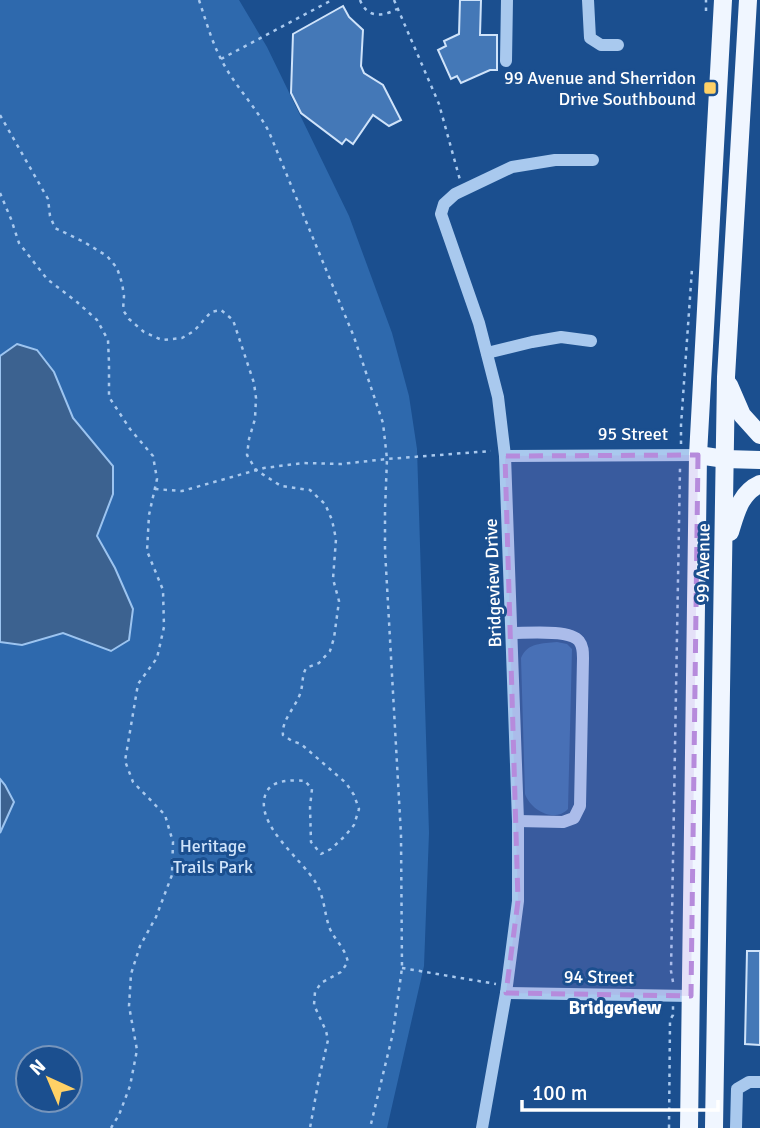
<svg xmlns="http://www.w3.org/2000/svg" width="760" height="1128" font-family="Signika,sans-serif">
	<rect width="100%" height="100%" fill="#1b4f8f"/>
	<g fill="#2e69ad" fill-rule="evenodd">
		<path d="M0 0H239L267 47 349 216 392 333 409 396 417 449 429 833 424 966 387 1128H0ZM28 1058H70V1100H28Z"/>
		<path d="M557 642 567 644 572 649 568 809C555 823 531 811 525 794L521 658C528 642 542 644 557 642Z"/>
	</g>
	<g fill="#3c6290" stroke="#9cc4f0" stroke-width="2">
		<polygon points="17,344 37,350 54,372 73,418 113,466 113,494 97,536 115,568 133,609 129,640 111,651 63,633 22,645 0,642 0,356"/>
		<polygon points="0,779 5,785 14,802 0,833"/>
	</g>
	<g fill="#4478b7" stroke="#cfe3fa" stroke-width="2">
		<polygon points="460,0 481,0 480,35 497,35 497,70 490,70 461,83 457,76 451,79 438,50 446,46 444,41 459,34"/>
		<polygon points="343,6 349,17 363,30 361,66 364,73 383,85 401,120 389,126 373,115 353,144 346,139 342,144 301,113 291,93 293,34"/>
		<polygon points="747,951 760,951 760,1045 745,1044"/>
	</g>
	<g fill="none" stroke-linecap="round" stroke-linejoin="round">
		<g stroke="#a9c9ee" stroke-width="2.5" stroke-dasharray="3.5 5" stroke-linecap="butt">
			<path d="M199 0C206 21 212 43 223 63 236 87 256 107 269 132L354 337 383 423 387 459 385 510V550L401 835 402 968 393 1033 370 1128"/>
			<path d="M360 0C367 18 382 17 397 9"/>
			<polyline points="394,0 439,104 460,180"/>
			<polyline points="706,11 706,0"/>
			<polyline points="221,59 332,0"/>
			<path d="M0 115 48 199 50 216 55 228 84 242 107 256 117 268 122 283 124 296 123 310 129 319 144 332 162 340 182 338 194 331 211 312 221 310 233 320 254 383 256 398 255 419 249 439 247 455 256 470 281 486 310 490 325 504 332 520 336 539 333 579 339 601 334 638 330 651 319 663 306 668C302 676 303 683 301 691 297 706 281 720 283 735L292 741 301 744 346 783 354 795 359 809 354 825 345 836 331 849 321 854 311 842 310 807 312 789 305 781C293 780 272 779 266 793 253 824 302 859 316 883 325 898 324 914 330 929 336 942 344 946 348 962L341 972 321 983 315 992 314 1005 326 1031 328 1040 319 1078 310 1128"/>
			<polyline points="0,193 11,219 19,243 47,279 77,302 97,320 108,340 109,363 109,397 130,429 153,456 157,479 149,515 147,551 163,590 164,627 157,658 138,684 125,761 133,782 165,815 173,842 172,875 156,917 140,946 131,974 129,1006 137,1050 130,1086 119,1115 111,1128"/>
			<polyline points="681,444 681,425 692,269"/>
			<polyline points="155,489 182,491 264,468 303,463 341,464 387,459 491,451"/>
			<polyline points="402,968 496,984"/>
			<polyline points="673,982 671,971 680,468"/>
			<polyline points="669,1128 670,1020 673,1015 673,1006"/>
		</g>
		<g stroke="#a9c9ee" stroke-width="12">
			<polyline points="588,0 590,38 601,45 618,45"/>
			<polyline points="506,61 507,0"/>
			<polyline points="487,353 532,342 561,337 591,341"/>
			<polyline points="505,456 698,455"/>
			<path d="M512 633C528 633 570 629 579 641 583 646 583 652 583 658L580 806 574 818 563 822 518 821"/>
			<polyline points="506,993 691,996"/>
			<polyline points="482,1128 506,993 518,901 518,821 505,456 498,397 479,323 441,214 444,204 455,194 512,167 555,160 593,160"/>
			<polyline points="736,1128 737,1089 749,1082 760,1082"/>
		</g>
		<g stroke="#f0f6ff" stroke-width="18">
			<polyline points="729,385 742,415 760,435"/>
			<polyline points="698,455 725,459 760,460"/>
			<path d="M730 532C736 513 740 493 760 484"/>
			<polyline points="689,1128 698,455 723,0"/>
			<polyline points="714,1128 726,377 748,0"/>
		</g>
	</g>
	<path fill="#b68bdc" fill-opacity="0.2" stroke="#b68bdc" stroke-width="5" stroke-dasharray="14 9" stroke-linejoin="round" d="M698 455 691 996 506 993 518 901 505 456Z"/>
	<rect fill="#ffd166" stroke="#1b4f8f" stroke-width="2.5" x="703" y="81" width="14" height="14" rx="3.5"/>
	<g text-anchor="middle" stroke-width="6" stroke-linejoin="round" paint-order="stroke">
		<g font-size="18" fill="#fff" stroke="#1b4f8f" text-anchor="end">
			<text x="696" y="84">99 Avenue and Sherridon<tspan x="696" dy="21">Drive Southbound</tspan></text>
		</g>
		<g font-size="18" fill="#fff" stroke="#1b4f8f">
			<text x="633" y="440">95 Street</text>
			<text transform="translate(703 563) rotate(-89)" y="6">99 Avenue</text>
			<text transform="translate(493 583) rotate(-92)" y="6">Bridgeview Drive</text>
			<text transform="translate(599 977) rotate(1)" y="6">94 Street</text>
		</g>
		<g font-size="18" fill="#cfe3fa" stroke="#1b4f8f">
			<text x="213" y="852">Heritage<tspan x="213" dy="21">Trails Park</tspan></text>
		</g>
		<g font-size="19" font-weight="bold" fill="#fff" stroke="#1b4f8f">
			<text x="615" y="1014">Bridgeview</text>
		</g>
	</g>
	<g transform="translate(49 1079) rotate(316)"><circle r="33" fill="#1b4f8f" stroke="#7695bc" stroke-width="2"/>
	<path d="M0-5L12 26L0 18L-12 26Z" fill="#ffd166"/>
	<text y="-10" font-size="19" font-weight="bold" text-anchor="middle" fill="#ffffff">N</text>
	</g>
	<path d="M522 1100v10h196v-10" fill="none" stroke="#ffffff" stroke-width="3.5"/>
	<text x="532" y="1100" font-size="21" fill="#ffffff" stroke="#1b4f8f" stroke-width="5" paint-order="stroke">100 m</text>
</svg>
